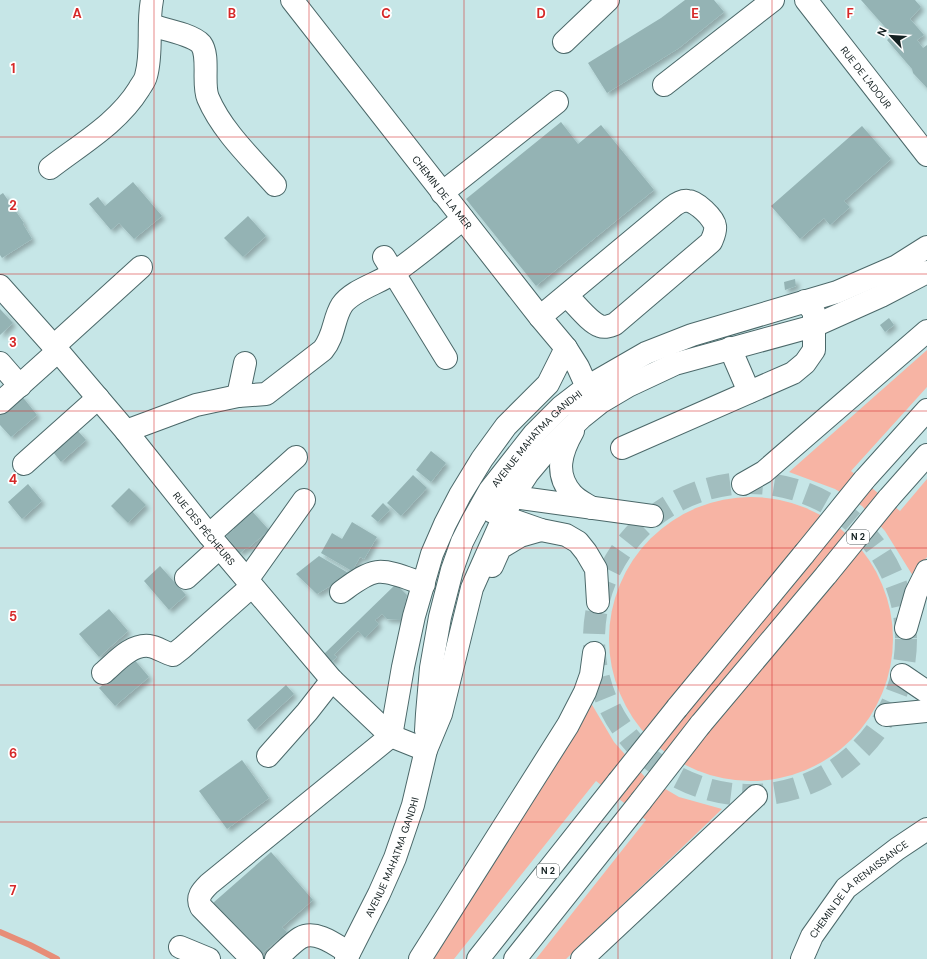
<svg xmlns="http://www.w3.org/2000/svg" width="927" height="959" font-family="'DM Sans',sans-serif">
	<defs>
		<filter id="shadow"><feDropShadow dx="3.5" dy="3.5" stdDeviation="2" flood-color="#0004"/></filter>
	</defs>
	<rect width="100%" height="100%" fill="#c6e6e7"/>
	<g fill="#f7b4a4">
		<polygon points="927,350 927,387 851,471 900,511 927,479 927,557 913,576 885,531 862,506 835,489 789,472"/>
		<circle cx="751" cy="639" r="142"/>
		<polygon points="591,703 614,742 645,777 679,797 722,809 566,959 536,959 646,820 596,781 454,959 433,959"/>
	</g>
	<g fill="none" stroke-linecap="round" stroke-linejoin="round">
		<polyline stroke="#e78d78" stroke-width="6" points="0,932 30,945 57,959"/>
	</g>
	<g fill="#94b3b4" filter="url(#shadow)">
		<polygon points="685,0 714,0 724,12 679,48 607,93 588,63 661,18"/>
		<polygon points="861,0 915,0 921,7 910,19 924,35 917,40 923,48 927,45 927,88 913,73 912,69 887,40 892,35"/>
		<polygon points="561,122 578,144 601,125 654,190 536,286 466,199"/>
		<polygon points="862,126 891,159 844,201 850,207 830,225 824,218 800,239 771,206"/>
		<polygon points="133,182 162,216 134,239 119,223 111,230 89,204 98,197 105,206"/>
		<polygon points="3,193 24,223 23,224 32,239 2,258 0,255 0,195"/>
		<polygon points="248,216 266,236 243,257 224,238"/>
		<polygon points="795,279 796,286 785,290 784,282"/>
		<polygon points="0,309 13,323 0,335"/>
		<polygon points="889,318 894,325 885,332 880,325"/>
		<polygon points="21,395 37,415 11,437 0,425 0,413"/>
		<polygon points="77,430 86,440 61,462 53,452"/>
		<polygon points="431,451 446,463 431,482 416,470"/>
		<polygon points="413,475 427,488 401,516 387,503"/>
		<polygon points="28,484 42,501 22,519 8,502"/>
		<polygon points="129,488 146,505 128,523 111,506"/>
		<polygon points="383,503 390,510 378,522 371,516"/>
		<polygon points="250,509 269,530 247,549 246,548 240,553 226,536 234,529 231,525"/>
		<polygon points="352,522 377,537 364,559 360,557 352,571 321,553 332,533 342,539"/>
		<polygon points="319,556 350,574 317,594 296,574"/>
		<polygon points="160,566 186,595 169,610 144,581"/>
		<polygon points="396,584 407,595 401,620 387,619 382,614 375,620 379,624 365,638 358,631 334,655 337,657 331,662 324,654"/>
		<polygon points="109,609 128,631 99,657 79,634"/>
		<polygon points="133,658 149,677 115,706 99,688"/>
		<polygon points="286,685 294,694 255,730 247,720"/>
		<polygon points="242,760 269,798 227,829 199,791"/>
		<polygon points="271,852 313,900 282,927 287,932 259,956 213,903"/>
	</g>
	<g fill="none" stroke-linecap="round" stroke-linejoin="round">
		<circle stroke="#a2bebf" stroke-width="22" stroke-dasharray="22 11" stroke-linecap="butt" cx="750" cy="639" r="156"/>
		<defs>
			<g id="minor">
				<path id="s1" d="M292 0 540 317 566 348 578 367 587 387"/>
				<path id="s2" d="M806 0 927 155"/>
				<path d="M150 25C162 29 192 34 201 44 210 56 202 84 208 98 222 131 252 159 275 185"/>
				<polyline points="564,42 608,0"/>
				<polyline points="664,85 773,0"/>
				<path d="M50 168C81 144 118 123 139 89 141 85 145 81 146 76 153 51 147 25 152 0"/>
				<polyline points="442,193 557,102"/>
				<polyline points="384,257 446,358"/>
				<path id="s3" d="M0 286 58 351 126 431 209 535 332 680 391 736 426 750"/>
				<path d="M540 317 671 208C676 204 682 200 688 201 696 201 714 218 715 226 716 232 713 237 711 242L615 324C610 326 605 328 600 326 589 322 576 304 567 296"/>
				<polyline points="54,346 141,267"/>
				<polyline points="730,348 749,392"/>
				<polyline points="0,363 20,386"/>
				<polyline points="238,396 245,363"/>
				<polyline points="0,403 58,351"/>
				<path d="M126 431 196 405 238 396 266 394 323 350C335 335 333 319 342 305 352 290 380 283 395 272 418 256 440 237 463 219"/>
				<polyline points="622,448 793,373 805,363 814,350 814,312 805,301"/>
				<polyline points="24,464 98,398"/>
				<polyline points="209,535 296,457"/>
				<polyline points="186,578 219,548"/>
				<polyline points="247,580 304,500"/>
				<path d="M341 592C351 585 364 574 377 572 390 570 411 580 424 584"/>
				<path d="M103 673C116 662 131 644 149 646 157 647 165 653 173 655L182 648 252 586"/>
				<polyline points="902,675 927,692"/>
				<polyline points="886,715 927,711"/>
				<polyline points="268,756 307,712 332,680"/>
				<polyline points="180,947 209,959"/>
				<path d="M252 959 201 907C196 897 202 891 209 884L391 736 403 667 414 616 432 554 445 524 460 495 482 459 506 426 548 384 566 348"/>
				<path d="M276 959C284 952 292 943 300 938 316 929 336 945 349 953"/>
				<path id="s4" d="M802 959 812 936 846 888 897 849 927 829"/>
			</g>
			<g id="major">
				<path d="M573 431C561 452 554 474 572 494 577 500 586 504 592 508"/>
				<polyline points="501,493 521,498 652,516"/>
				<polyline points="491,511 504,517 541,530 566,535 578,542 586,552 596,569 598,602"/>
				<polyline points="492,566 500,548 520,536 541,530"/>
				<path id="s5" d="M426 731 427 714 431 668 440 617 452 570 462 542 472 522 490 490 534 434 561 407 587 387 646 353 692 335 837 292 897 266 927 247"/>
				<path id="s6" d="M346 959 379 894 395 858 413 805 426 750 441 714 472 588 513 496 528 473 544 454 581 418 601 402 628 386 675 364 814 326 881 296 927 272"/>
			</g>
			<g id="highway">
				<polyline points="864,480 927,410"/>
				<polyline points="743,484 764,472 927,331"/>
				<polyline points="888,499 927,455"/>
				<polyline points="906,628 916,593 927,571"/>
				<polyline points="677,708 804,554"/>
				<polyline points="700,725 827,574"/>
				<polyline points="420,959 568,725 585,692 591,675 594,653"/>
				<polyline points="478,959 618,782"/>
				<polyline points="515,959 641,801"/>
				<polyline points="582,959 756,796"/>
			</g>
		</defs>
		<use href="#minor" stroke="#4b6869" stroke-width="24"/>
		<use href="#major" stroke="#4b6869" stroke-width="24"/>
		<use href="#highway" stroke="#4b6869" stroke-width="24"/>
		<use href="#minor" stroke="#fff" stroke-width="22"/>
		<use href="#major" stroke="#fff" stroke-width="22"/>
		<use href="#highway" stroke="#fff" stroke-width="22"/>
		<defs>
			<g id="highway-bridge">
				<polyline points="804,554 864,480"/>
				<polyline points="827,574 888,499"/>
				<polyline points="618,782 677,708"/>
				<polyline points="641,801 700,725"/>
			</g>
		</defs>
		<use href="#highway-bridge" stroke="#4b6869" stroke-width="24" stroke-linecap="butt"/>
		<use href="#highway-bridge" stroke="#fff" stroke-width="22"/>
	</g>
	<path fill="none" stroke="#d62828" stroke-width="1" stroke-opacity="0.55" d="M154 0V959M309 0V959M464 0V959M618 0V959M772 0V959M0 137H927M0 274H927M0 411H927M0 548H927M0 685H927M0 822H927"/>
	<g text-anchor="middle" stroke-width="3.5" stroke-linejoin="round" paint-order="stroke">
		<g fill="#fff" stroke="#5a6364" stroke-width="1">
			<rect x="847" y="530" width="22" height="14" rx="3"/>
			<rect x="537" y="864" width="22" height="14" rx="3"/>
		</g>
		<g font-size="9" font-weight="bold" fill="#142021">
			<text x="858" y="540">N 2</text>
			<text x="548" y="874">N 2</text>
		</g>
		<g font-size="10" fill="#142021" stroke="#fff">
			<text dy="4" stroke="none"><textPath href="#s2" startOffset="98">RUE DE L'ADOUR</textPath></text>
			<text dy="4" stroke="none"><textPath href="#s1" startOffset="244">CHEMIN DE LA MER</textPath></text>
			<text dy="4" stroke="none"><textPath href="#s5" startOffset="322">AVENUE MAHATMA GANDHI</textPath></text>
			<text dy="4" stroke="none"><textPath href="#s3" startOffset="317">RUE DES PÊCHEURS</textPath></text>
			<text dy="4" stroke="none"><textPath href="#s6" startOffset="112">AVENUE MAHATMA GANDHI</textPath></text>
			<text dy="4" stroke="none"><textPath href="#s4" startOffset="92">CHEMIN DE LA RENAISSANCE</textPath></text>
		</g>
	</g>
	<g font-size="13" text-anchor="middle" font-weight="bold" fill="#d62828" stroke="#fff" stroke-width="3.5" stroke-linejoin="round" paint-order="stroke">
		<text x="77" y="18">A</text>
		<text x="232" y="18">B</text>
		<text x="386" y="18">C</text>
		<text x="541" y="18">D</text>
		<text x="695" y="18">E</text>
		<text x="850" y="18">F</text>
		<text x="13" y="73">1</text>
		<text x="13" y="210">2</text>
		<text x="13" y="347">3</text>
		<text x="13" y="484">4</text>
		<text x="13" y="621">5</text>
		<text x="13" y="758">6</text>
		<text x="13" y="895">7</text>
	</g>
	<g transform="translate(891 36) rotate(295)" stroke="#ffffff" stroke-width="3" paint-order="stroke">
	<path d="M0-3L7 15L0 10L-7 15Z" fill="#142021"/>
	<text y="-6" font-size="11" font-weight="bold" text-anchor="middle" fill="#142021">N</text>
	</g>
</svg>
